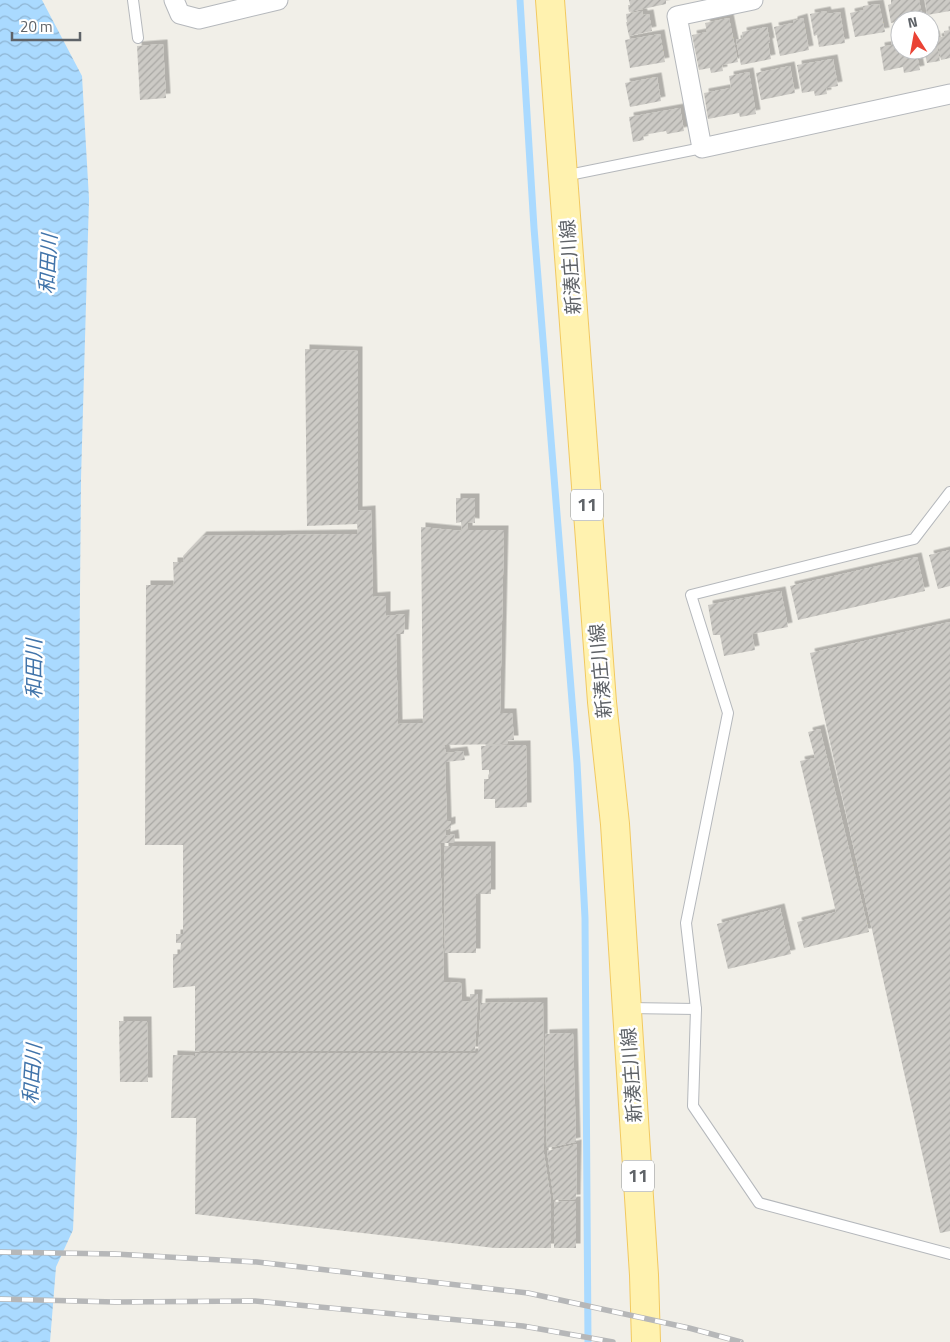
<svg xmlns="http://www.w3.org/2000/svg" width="950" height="1342" font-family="'Titillium Web','Noto Sans JP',sans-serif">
	<defs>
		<pattern id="water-waves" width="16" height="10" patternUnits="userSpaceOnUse" patternTransform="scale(1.25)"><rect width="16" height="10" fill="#aadaff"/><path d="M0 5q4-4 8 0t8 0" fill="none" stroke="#8eb4d2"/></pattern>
		<pattern id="building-hatch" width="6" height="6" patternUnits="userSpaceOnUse" patternTransform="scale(1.25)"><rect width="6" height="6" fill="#cccac5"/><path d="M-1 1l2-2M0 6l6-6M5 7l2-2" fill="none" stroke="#a9a8a4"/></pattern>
		<filter id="shadow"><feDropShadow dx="4.5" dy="-4.5" stdDeviation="0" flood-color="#0004"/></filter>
	</defs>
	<rect width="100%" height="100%" fill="#f1efe8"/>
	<polygon fill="url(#water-waves)" points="0,0 42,0 82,76 89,199 81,479 77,935 77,1133 73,1230 56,1267 50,1342 0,1342"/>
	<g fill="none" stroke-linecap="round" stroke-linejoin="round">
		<polyline stroke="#aadaff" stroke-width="7" points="520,0 534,228 577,763 585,918 588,1342"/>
	</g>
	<g fill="url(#building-hatch)" filter="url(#shadow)">
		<polygon points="629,0 666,0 666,4 629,12 628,5 630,5"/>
		<polygon points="891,0 919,0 923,20 900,20 900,25 897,26 896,22 891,23 888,5 891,4"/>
		<polygon points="925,0 950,0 950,11 927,15"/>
		<polygon points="879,4 885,32 855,37 850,13 864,10 863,6"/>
		<polygon points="642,11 643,15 649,14 652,31 629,36 626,22 627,22 626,14"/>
		<polygon points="826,11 827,14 840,12 845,43 819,47 817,35 814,36 810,14"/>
		<polygon points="729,18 738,62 722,65 723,71 711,73 710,68 699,70 692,35 707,32 705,23"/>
		<polygon points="803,18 809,50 780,56 774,27 793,23 793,21"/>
		<polygon points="767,27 770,42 768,43 771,59 741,65 736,40 743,38 742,32"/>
		<polygon points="950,30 950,58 941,60 937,38 945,36 944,31"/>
		<polygon points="660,34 665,62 630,68 625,40"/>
		<polygon points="935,35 940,61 927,63 924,50 930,50 930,36"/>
		<polygon points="900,39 900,50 916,50 920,70 904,73 903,67 884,71 880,47 892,45 891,40"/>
		<polygon points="163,44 166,98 140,100 137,46"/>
		<polygon points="833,59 838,86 826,88 827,94 815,96 814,91 802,93 797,65"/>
		<polygon points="790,66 795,93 761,100 756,73"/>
		<polygon points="749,72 756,114 740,117 739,113 708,119 704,93 731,88 729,76"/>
		<polygon points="657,77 661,101 630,107 625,83"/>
		<polygon points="680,108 684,131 667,134 666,131 643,135 644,140 633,142 629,117"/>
		<polygon points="305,349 358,351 358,511 371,510 373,597 386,596 386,616 405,614 404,634 396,634 398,724 423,723 421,527 462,531 461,522 456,523 456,498 475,498 475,523 468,522 468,530 504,530 500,713 512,713 514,740 508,740 508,744 444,745 446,753 463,751 465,760 445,762 447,822 451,821 451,828 446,830 446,836 454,834 455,843 440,843 444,982 461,983 462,1001 470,1002 470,994 478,994 475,1051 195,1051 195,986 173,988 173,954 180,954 181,943 176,943 176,934 183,934 183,845 145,845 146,585 174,585 173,562 184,562 183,556 202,536 358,534 357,524 307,526"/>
		<polygon points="950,550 950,586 938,589 929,555"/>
		<polygon points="917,557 925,591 798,620 790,586"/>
		<polygon points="781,591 788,627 752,634 755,650 724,656 720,635 713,635 708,605"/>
		<polygon points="950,622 950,1231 940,1233 810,653"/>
		<polygon points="820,729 869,932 804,948 797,922 836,912 800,761 815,758 808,732"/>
		<polygon points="526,745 527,807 495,808 495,799 484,799 484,779 489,779 489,770 482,770 481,746"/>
		<polygon points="444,846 491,846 491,894 476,894 476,953 445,953"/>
		<polygon points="780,908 791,954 728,969 717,924"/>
		<polygon points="543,1002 544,1154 551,1200 551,1248 495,1248 195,1214 196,1118 171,1118 173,1055 195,1056 195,1053 478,1053 481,1003"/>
		<polygon points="119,1021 147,1021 148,1082 120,1082"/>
		<polygon points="573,1033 576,1142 547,1148 545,1034"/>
		<polygon points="577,1144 576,1199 554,1200 547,1151"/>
		<polygon points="576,1201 576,1248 554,1248 554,1202"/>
	</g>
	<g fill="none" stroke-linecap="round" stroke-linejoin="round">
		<defs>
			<g id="lane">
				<polyline points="133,0 138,38"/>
				<polyline points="564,176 702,148"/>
				<polyline points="628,1008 696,1009 686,923 728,713 691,595 914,539 950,492"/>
				<polyline points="696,1009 693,1106 759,1203 950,1254"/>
			</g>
			<g id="street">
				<polyline points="174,0 180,14 199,19 278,0"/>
				<polyline points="753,0 677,16 702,148 950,94"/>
			</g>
			<polyline id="primary" points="550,0 602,702 615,824 644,1275 646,1342"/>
		</defs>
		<use href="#lane" stroke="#b5b8bc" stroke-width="12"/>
		<use href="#street" stroke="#b5b8bc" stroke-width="21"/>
		<use href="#primary" stroke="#f2c960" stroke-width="30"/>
		<use href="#lane" stroke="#fff" stroke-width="10"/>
		<use href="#street" stroke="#fff" stroke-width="19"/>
		<use href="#primary" stroke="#fff2af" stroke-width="28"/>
		<defs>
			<g id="rail">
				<polyline points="0,1252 115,1254 257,1262 528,1293 689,1328 741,1342"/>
				<polyline points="0,1299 115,1302 255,1301 523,1326 613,1342"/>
			</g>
		</defs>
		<use href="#rail" stroke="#b6b7b8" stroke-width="5.5"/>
		<use href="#rail" stroke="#fff" stroke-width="4" stroke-dasharray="11" stroke-linecap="butt"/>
	</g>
	<g text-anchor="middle" stroke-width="5" stroke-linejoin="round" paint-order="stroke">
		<g fill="#fff" stroke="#8f9295" stroke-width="1">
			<rect x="571" y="489.5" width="32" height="31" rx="4"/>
			<rect x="622" y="1160.5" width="32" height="31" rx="4"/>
		</g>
		<g font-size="18" font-weight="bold" fill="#5f6368">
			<text x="587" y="511">11</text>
			<text x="638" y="1182">11</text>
		</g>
		<g font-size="19" fill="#5f6368" stroke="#fff">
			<text transform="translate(570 267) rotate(-94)" y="7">新湊庄川線</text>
			<text transform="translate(600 671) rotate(-95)" y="7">新湊庄川線</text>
			<text transform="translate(631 1075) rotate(-94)" y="7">新湊庄川線</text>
		</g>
		<g font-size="20" font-style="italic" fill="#4174aa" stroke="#fff">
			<text transform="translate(48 264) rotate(-87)" y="7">和田川</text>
			<text transform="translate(34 669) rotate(-90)" y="7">和田川</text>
			<text transform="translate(32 1074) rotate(-86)" y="7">和田川</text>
		</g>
	</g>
	<g transform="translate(915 35) rotate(349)"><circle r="24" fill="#ffffff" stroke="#bfc1c3"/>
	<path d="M0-4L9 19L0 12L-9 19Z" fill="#ea4335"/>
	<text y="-8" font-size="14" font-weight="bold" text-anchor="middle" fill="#5f6368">N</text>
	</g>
	<path d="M12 32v8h68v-8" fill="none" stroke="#5f6368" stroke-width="2.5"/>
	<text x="20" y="32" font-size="15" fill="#5f6368" stroke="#ffffff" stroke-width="4" paint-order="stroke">20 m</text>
</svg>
